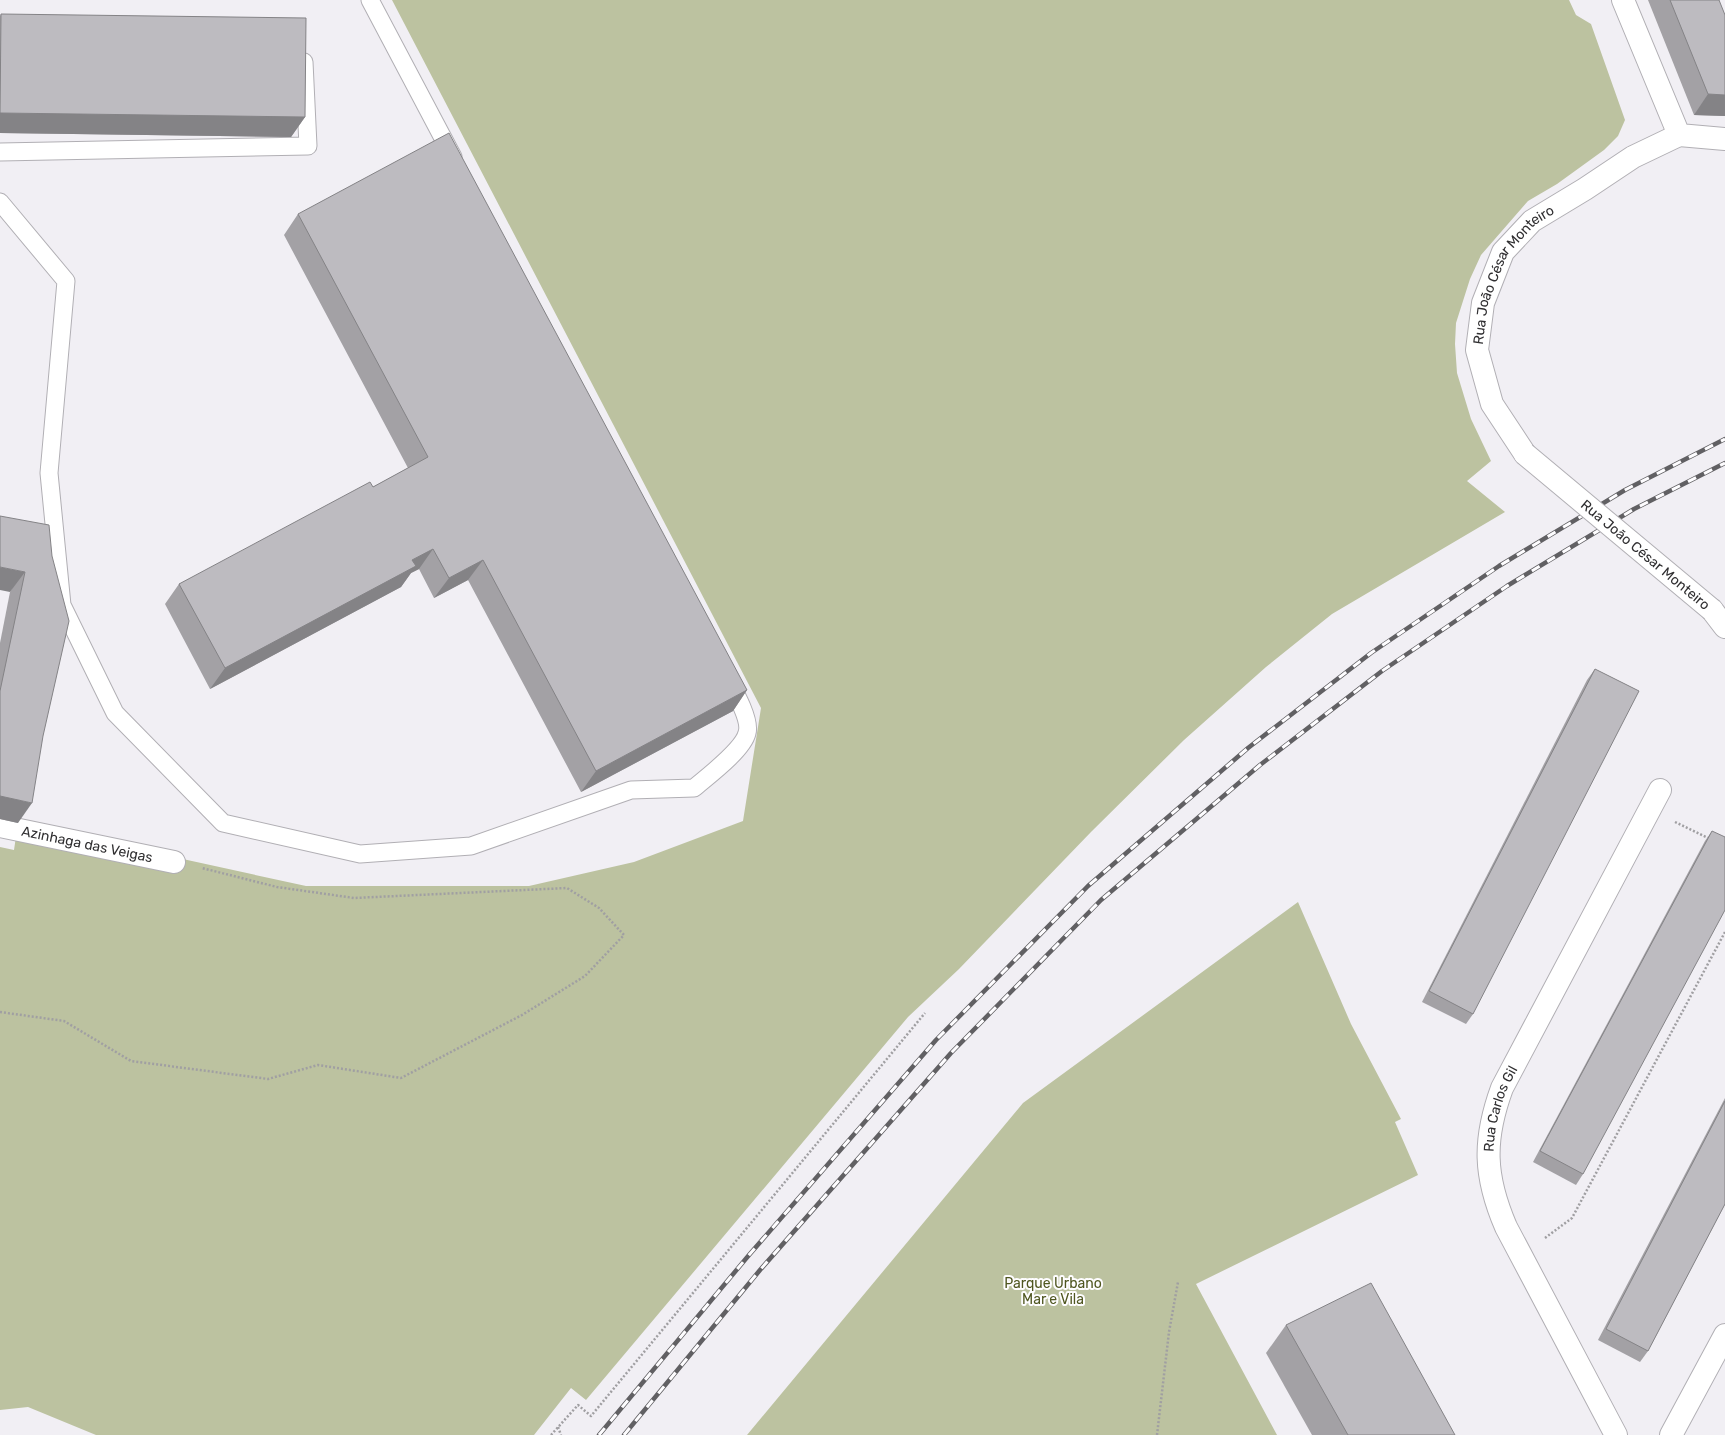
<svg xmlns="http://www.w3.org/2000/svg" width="1725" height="1435" font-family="Rubik,sans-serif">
	<rect width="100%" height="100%" fill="#f1eff4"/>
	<g fill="#bcc2a0">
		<polygon points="392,0 1569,0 1576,15 1591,24 1625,120 1618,136 1604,150 1557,184 1528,201 1481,255 1470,279 1456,323 1455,344 1457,373 1471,419 1491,461 1467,481 1505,512 1332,614 1266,667 1184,740 1091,832 959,969 908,1017 586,1400 571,1388 534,1435 96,1435 28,1407 0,1410 0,847 14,850 18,823 306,886 529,886 634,862 743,821 761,708"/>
		<polygon points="1298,902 1351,1024 1401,1119 1395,1122 1418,1175 1196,1284 1277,1435 747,1435 1023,1103"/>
	</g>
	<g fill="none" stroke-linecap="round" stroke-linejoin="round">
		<defs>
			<g id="service">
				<polyline points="370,0 453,157"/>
				<polyline points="0,152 308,146 304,62"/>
				<path d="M0 202 66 281 49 473 62 605 115 713 223 823 360 854 471 846 631 790 694 788C708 776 743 750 747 733 751 721 735 692 729 681"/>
			</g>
			<g id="minor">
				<polyline points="1623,0 1679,135 1725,139"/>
				<path id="s1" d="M0 826 174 862"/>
				<path id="s2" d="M1616 1435 1506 1227C1484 1176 1483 1140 1502 1088L1660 790"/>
				<polyline points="1671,1435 1725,1335"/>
			</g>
			<g id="tertiary">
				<path id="s3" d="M1525 454 1492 404 1477 350 1483 303 1503 252 1532 221 1585 189 1633 157 1679 135"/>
				<polyline points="1712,610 1725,627"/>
			</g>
		</defs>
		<use href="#service" stroke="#b1afb4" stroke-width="19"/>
		<use href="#minor" stroke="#b1afb4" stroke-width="24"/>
		<use href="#tertiary" stroke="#b1afb4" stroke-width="24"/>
		<g stroke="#a09fa2" stroke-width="2.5" stroke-dasharray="2 2" stroke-linecap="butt">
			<polyline points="1675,822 1710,839"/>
			<polyline points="0,1012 64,1021 131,1061 268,1079 318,1065 401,1078 522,1015 585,976 624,935 599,908 567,888 354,898 277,887 202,868"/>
			<polyline points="1545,1238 1572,1218 1725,932"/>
			<polyline points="558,1427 561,1435"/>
			<polyline points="551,1435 578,1405 591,1416 925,1013"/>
			<polyline points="1157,1435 1169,1332 1178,1282"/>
		</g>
		<use href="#service" stroke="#fff" stroke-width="17"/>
		<use href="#minor" stroke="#fff" stroke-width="22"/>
		<use href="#tertiary" stroke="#fff" stroke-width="22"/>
		<defs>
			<g id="rail">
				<polyline points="599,1435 749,1255 936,1040 1088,886 1248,748 1371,653 1499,566 1625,490 1725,439"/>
				<polyline points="624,1435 760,1270 951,1053 1101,900 1260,765 1382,671 1507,586 1634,509 1725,463"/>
			</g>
		</defs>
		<use href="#rail" stroke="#616063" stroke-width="4.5"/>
		<use href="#rail" stroke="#fefdff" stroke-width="3" stroke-dasharray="9" stroke-linecap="butt"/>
		<defs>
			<g id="tertiary-bridge">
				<path id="s4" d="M1525 454 1712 610"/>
			</g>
		</defs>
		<use href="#tertiary-bridge" stroke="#b1afb4" stroke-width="24" stroke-linecap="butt"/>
		<use href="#tertiary-bridge" stroke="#fff" stroke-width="22"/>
	</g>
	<g fill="#a3a1a5">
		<polygon points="1648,0 1719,0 1725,116 1694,115"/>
		<polygon points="1,14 305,117 291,137 0,133 0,16"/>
		<polygon points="298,214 747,690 733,711 581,792 468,580 434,598 419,569 411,573 401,587 210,689 165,604 179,584 373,487 408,468 284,235"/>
		<polygon points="49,525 18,823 0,819 0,643 10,592"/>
		<polygon points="1595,669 1473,1014 1466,1024 1422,1002 1587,680"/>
		<polygon points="1712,831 1583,1174 1576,1185 1533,1162 1705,841"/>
		<polygon points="1725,1098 1725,1204 1648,1351 1640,1362 1598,1340"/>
		<polygon points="1286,1325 1455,1435 1312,1435 1266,1353"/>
	</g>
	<g fill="#848386">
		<polygon points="1708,94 1725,95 1725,116 1694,115"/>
		<polygon points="0,113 305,117 291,137 0,133"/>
		<polygon points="433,549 419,569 411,573 401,587 210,689 225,668 412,560"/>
		<polygon points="483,560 468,580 434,598 449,578"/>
		<polygon points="0,567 25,572 10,592 0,590"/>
		<polygon points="747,690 733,711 581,792 596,771"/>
		<polygon points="0,796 32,803 18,823 0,819"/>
	</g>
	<g fill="#bdbbc0" stroke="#848386">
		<polygon points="1670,0 1719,0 1725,15 1725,95 1708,94"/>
		<polygon points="1,14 306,18 305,117 0,113"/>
		<polygon points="449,133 747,690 596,771 483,560 449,578 433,549 412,560 416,566 225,668 179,584 370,482 373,487 428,457 298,214"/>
		<polygon points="0,516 49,525 52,556 69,621 43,736 32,803 0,796 0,691 25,572 0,567"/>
		<polygon points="1595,669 1639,691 1473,1014 1429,991"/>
		<polygon points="1712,831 1725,837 1725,910 1583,1174 1540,1151"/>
		<polygon points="1725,1101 1725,1204 1648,1351 1606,1329"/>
		<polygon points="1371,1283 1455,1435 1348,1435 1286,1325"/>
	</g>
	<g text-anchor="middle" stroke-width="4" stroke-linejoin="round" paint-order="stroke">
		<g font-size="14" fill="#302f31" stroke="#fefdff">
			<text dy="5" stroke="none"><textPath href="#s3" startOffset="203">Rua João César Monteiro</textPath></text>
			<text dy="5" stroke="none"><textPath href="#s4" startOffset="157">Rua João César Monteiro</textPath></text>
			<text dy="5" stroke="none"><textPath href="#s1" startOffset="89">Azinhaga das Veigas</textPath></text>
			<text dy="5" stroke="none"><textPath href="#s2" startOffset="358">Rua Carlos Gil</textPath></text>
		</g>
		<g font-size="14" fill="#4f5620" stroke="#fefdff">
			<text x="1053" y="1288">Parque Urbano<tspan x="1053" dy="16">Mar e Vila</tspan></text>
		</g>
	</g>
</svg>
